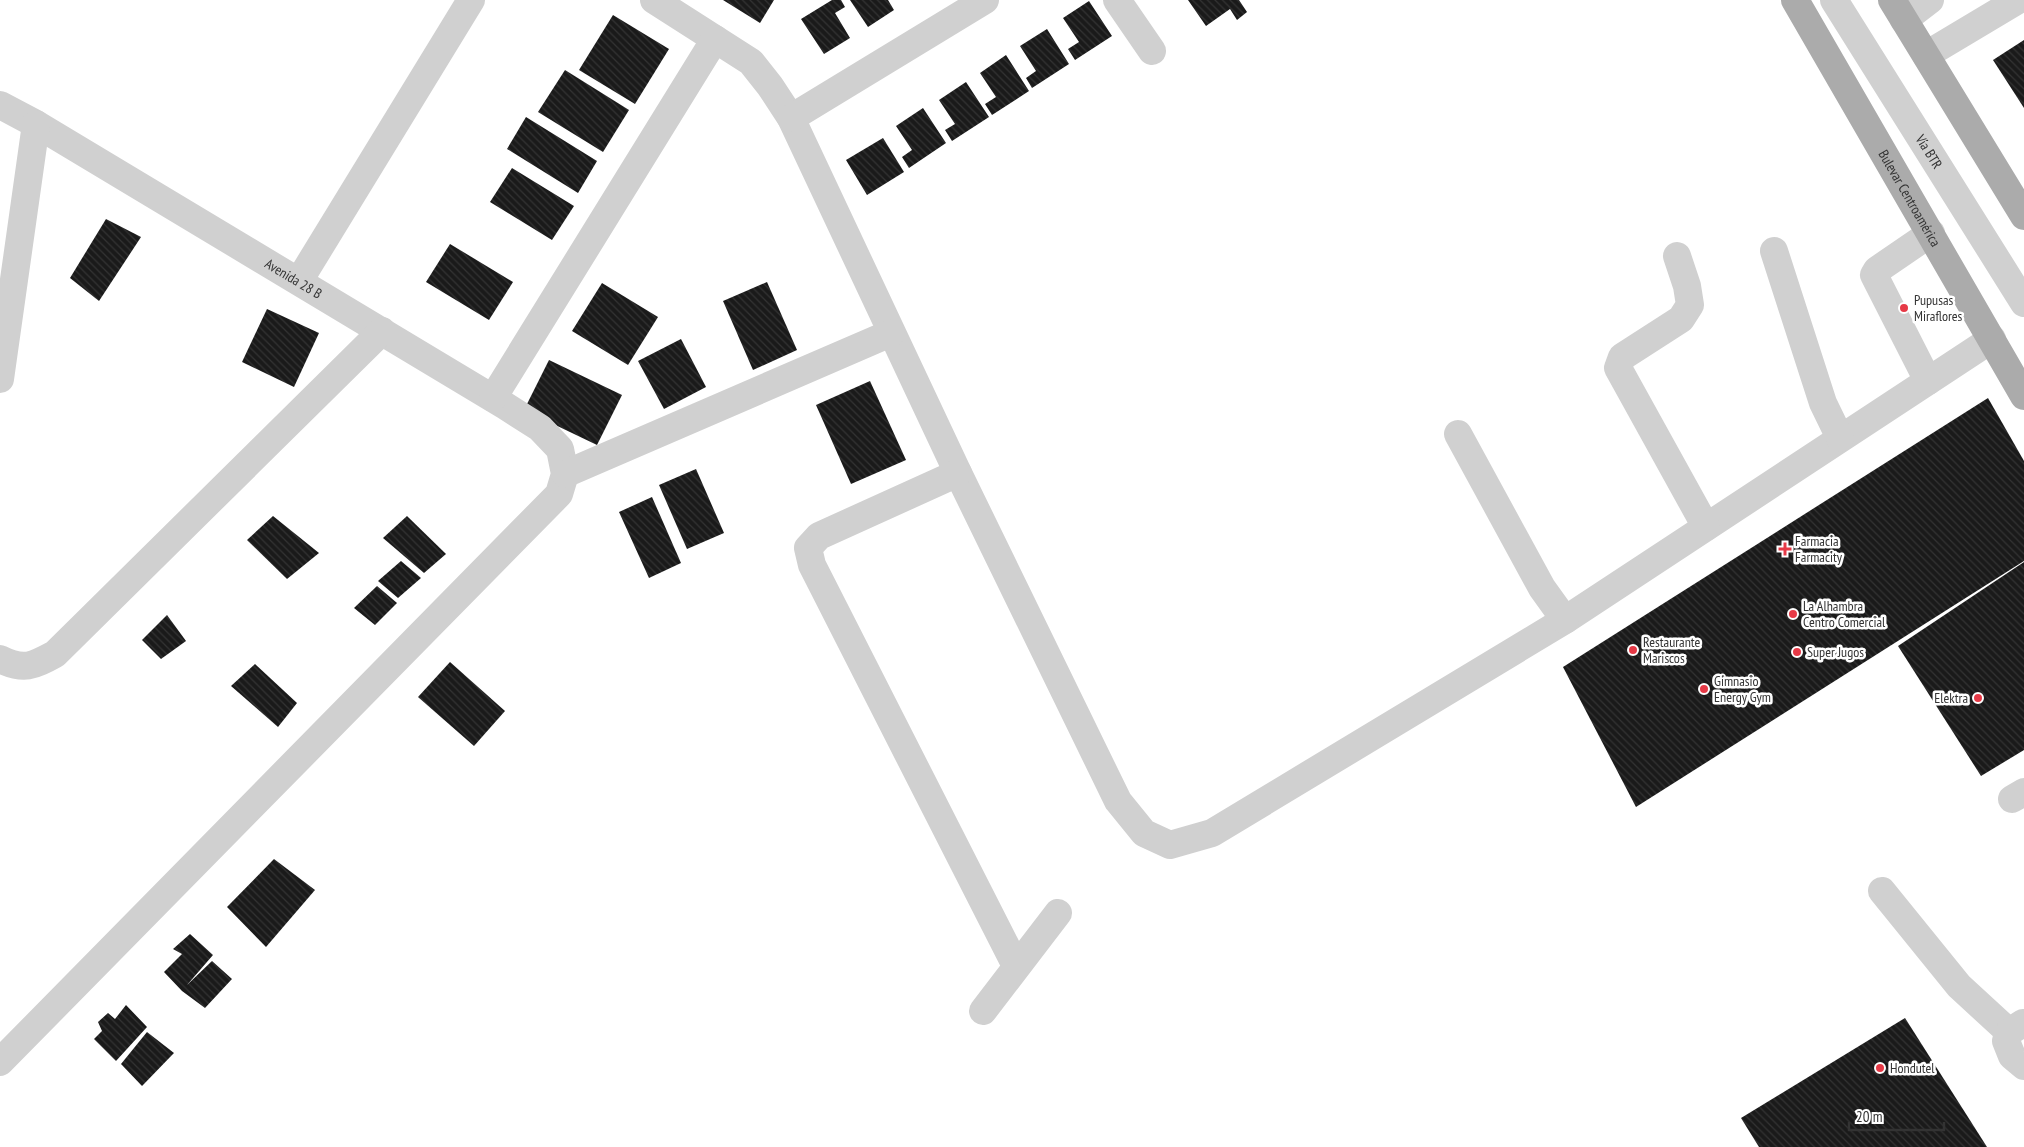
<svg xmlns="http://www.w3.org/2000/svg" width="2024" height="1147" font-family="'PT Sans Narrow',sans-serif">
	<defs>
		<pattern id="building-back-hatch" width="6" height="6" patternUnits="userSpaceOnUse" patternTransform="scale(1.25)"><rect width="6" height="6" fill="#1a1a1a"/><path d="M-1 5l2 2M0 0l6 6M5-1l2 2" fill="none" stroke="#333"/></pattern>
	</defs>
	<rect width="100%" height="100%" fill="#fff"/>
	<g fill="url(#building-back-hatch)">
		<polygon points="723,0 774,0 760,23"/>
		<polygon points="832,0 841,0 845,7 835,13 850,38 824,54 801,19"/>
		<polygon points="850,0 888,0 894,10 868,27"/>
		<polygon points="1188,0 1239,0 1247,12 1237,20 1230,9 1206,26"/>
		<polygon points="1089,1 1112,36 1075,60 1068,49 1079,42 1063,18"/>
		<polygon points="613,15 669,49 635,104 579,70"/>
		<polygon points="1047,29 1069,64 1032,88 1026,78 1036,71 1020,46"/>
		<polygon points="2024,40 2024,108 1993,60"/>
		<polygon points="1006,55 1029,91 992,115 985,104 996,97 980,73"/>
		<polygon points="565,70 629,110 603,152 538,112"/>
		<polygon points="966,82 989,117 952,141 945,130 955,124 939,100"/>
		<polygon points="923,108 946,143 909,168 902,157 912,150 896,126"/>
		<polygon points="526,117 597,161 578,193 507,149"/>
		<polygon points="883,138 904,172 867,195 846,160"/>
		<polygon points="512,168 574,206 552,240 490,202"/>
		<polygon points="106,219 141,237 99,301 70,278"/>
		<polygon points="450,244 513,282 489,320 426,282"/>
		<polygon points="767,282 797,350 753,370 723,301"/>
		<polygon points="602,283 658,317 628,365 572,331"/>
		<polygon points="267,309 319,333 294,387 242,362"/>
		<polygon points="681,339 706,387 664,409 638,361"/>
		<polygon points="549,360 622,395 597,445 524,410"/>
		<polygon points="870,381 906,460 851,484 816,405"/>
		<polygon points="1988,398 2024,461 2024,561 1636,807 1563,667"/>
		<polygon points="696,469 724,533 687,549 659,485"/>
		<polygon points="652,497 681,563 649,578 619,512"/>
		<polygon points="273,516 319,553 287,579 247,540"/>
		<polygon points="407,516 446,554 424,573 383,538"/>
		<polygon points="401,561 421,578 398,598 378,581"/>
		<polygon points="2024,562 2024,750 1981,776 1898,646"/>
		<polygon points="377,586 397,603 375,625 354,608"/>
		<polygon points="167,615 186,641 161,659 142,640"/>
		<polygon points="450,662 505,711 474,746 418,697"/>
		<polygon points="255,664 297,703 278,727 231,686"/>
		<polygon points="274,859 315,890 266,947 227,907"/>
		<polygon points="190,934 213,955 187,985 212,961 232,979 205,1008 182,991 164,972 182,954 173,949"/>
		<polygon points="126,1005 147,1027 116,1061 94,1039 102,1031 98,1022 108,1013 115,1019"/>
		<polygon points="1905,1018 1987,1147 1759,1147 1741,1118"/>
		<polygon points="147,1032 174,1053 142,1086 121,1064"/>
	</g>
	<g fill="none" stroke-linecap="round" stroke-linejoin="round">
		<g stroke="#d0d0d0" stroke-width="28">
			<polyline points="654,0 751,62 770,86 791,118 958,473 1118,801 1144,833 1170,845 1212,833 1565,620 1992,339"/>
			<polyline points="1117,0 1152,51"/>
			<path id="s1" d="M1834 0 2024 303"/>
			<polyline points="1904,20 1930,0"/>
			<polyline points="1926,55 2018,0"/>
			<path id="s2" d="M0 105 36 124 504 405 540 428 560 449 565 474 559 494 0 1062"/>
			<polyline points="791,118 985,0"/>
			<polyline points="1774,251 1823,403 1840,438"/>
			<polyline points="1677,256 1687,286 1690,305 1681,319 1622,357 1618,368 1706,527"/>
			<polyline points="299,281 471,0"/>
			<polyline points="0,379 36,124"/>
			<polyline points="1928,381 1874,275 1877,270 1931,233"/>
			<polyline points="493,398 715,39"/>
			<polyline points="1458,434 1542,588 1565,620"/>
			<polyline points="958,473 819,536 808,548 812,565 1016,966"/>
			<polyline points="565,474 891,333"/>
			<path d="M0 659C24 671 33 666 55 654L382 331"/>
			<polyline points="2012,799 2024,792"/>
			<polyline points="1882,891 1959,986 2009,1032"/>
			<polyline points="983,1011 1058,913"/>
			<polyline points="2023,1023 2009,1032 2006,1041 2012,1056 2024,1066"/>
		</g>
		<g stroke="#ababab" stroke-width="28">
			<path id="s3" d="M1795 0 2024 396"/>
			<polyline points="1892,0 2024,216"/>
		</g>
	</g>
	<g fill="#e63946" stroke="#fff" stroke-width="2">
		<circle cx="1904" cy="308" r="5"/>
		<path d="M1782.5 541.5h5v5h5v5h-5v5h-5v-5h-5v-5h5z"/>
		<circle cx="1793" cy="614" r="5"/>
		<circle cx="1633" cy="650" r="5"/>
		<circle cx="1797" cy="652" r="5"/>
		<circle cx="1704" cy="689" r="5"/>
		<circle cx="1978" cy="698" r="5"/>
		<circle cx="1880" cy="1068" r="5"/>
	</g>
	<g text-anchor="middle" stroke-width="5" stroke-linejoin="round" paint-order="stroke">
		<g font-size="14" fill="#333" stroke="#fff">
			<text dy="5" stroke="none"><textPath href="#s1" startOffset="179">Vía BTR</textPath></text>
			<text dy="5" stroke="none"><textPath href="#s3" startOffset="229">Bulevar Centroamérica</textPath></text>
			<text dy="5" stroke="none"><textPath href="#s2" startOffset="341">Avenida 28 B</textPath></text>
		</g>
		<g font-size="14" fill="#333" stroke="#fff" text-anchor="start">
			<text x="1914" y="305">Pupusas<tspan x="1914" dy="16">Miraflores</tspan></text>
			<text x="1795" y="546">Farmacia<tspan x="1795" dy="16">Farmacity</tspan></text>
			<text x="1803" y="611">La Alhambra<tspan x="1803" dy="16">Centro Comercial</tspan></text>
			<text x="1643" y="647">Restaurante<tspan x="1643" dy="16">Mariscos</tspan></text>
			<text x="1807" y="657">Super Jugos</text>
			<text x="1714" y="686">Gimnasio<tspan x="1714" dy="16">Energy Gym</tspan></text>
			<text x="1968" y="703" text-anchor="end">Elektra</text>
			<text x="1890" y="1073">Hondutel</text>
		</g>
	</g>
	<path d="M1849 1122v8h95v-8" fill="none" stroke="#333333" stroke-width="2.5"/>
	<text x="1856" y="1122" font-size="15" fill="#333333" stroke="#ffffff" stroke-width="4" paint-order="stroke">20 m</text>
</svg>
